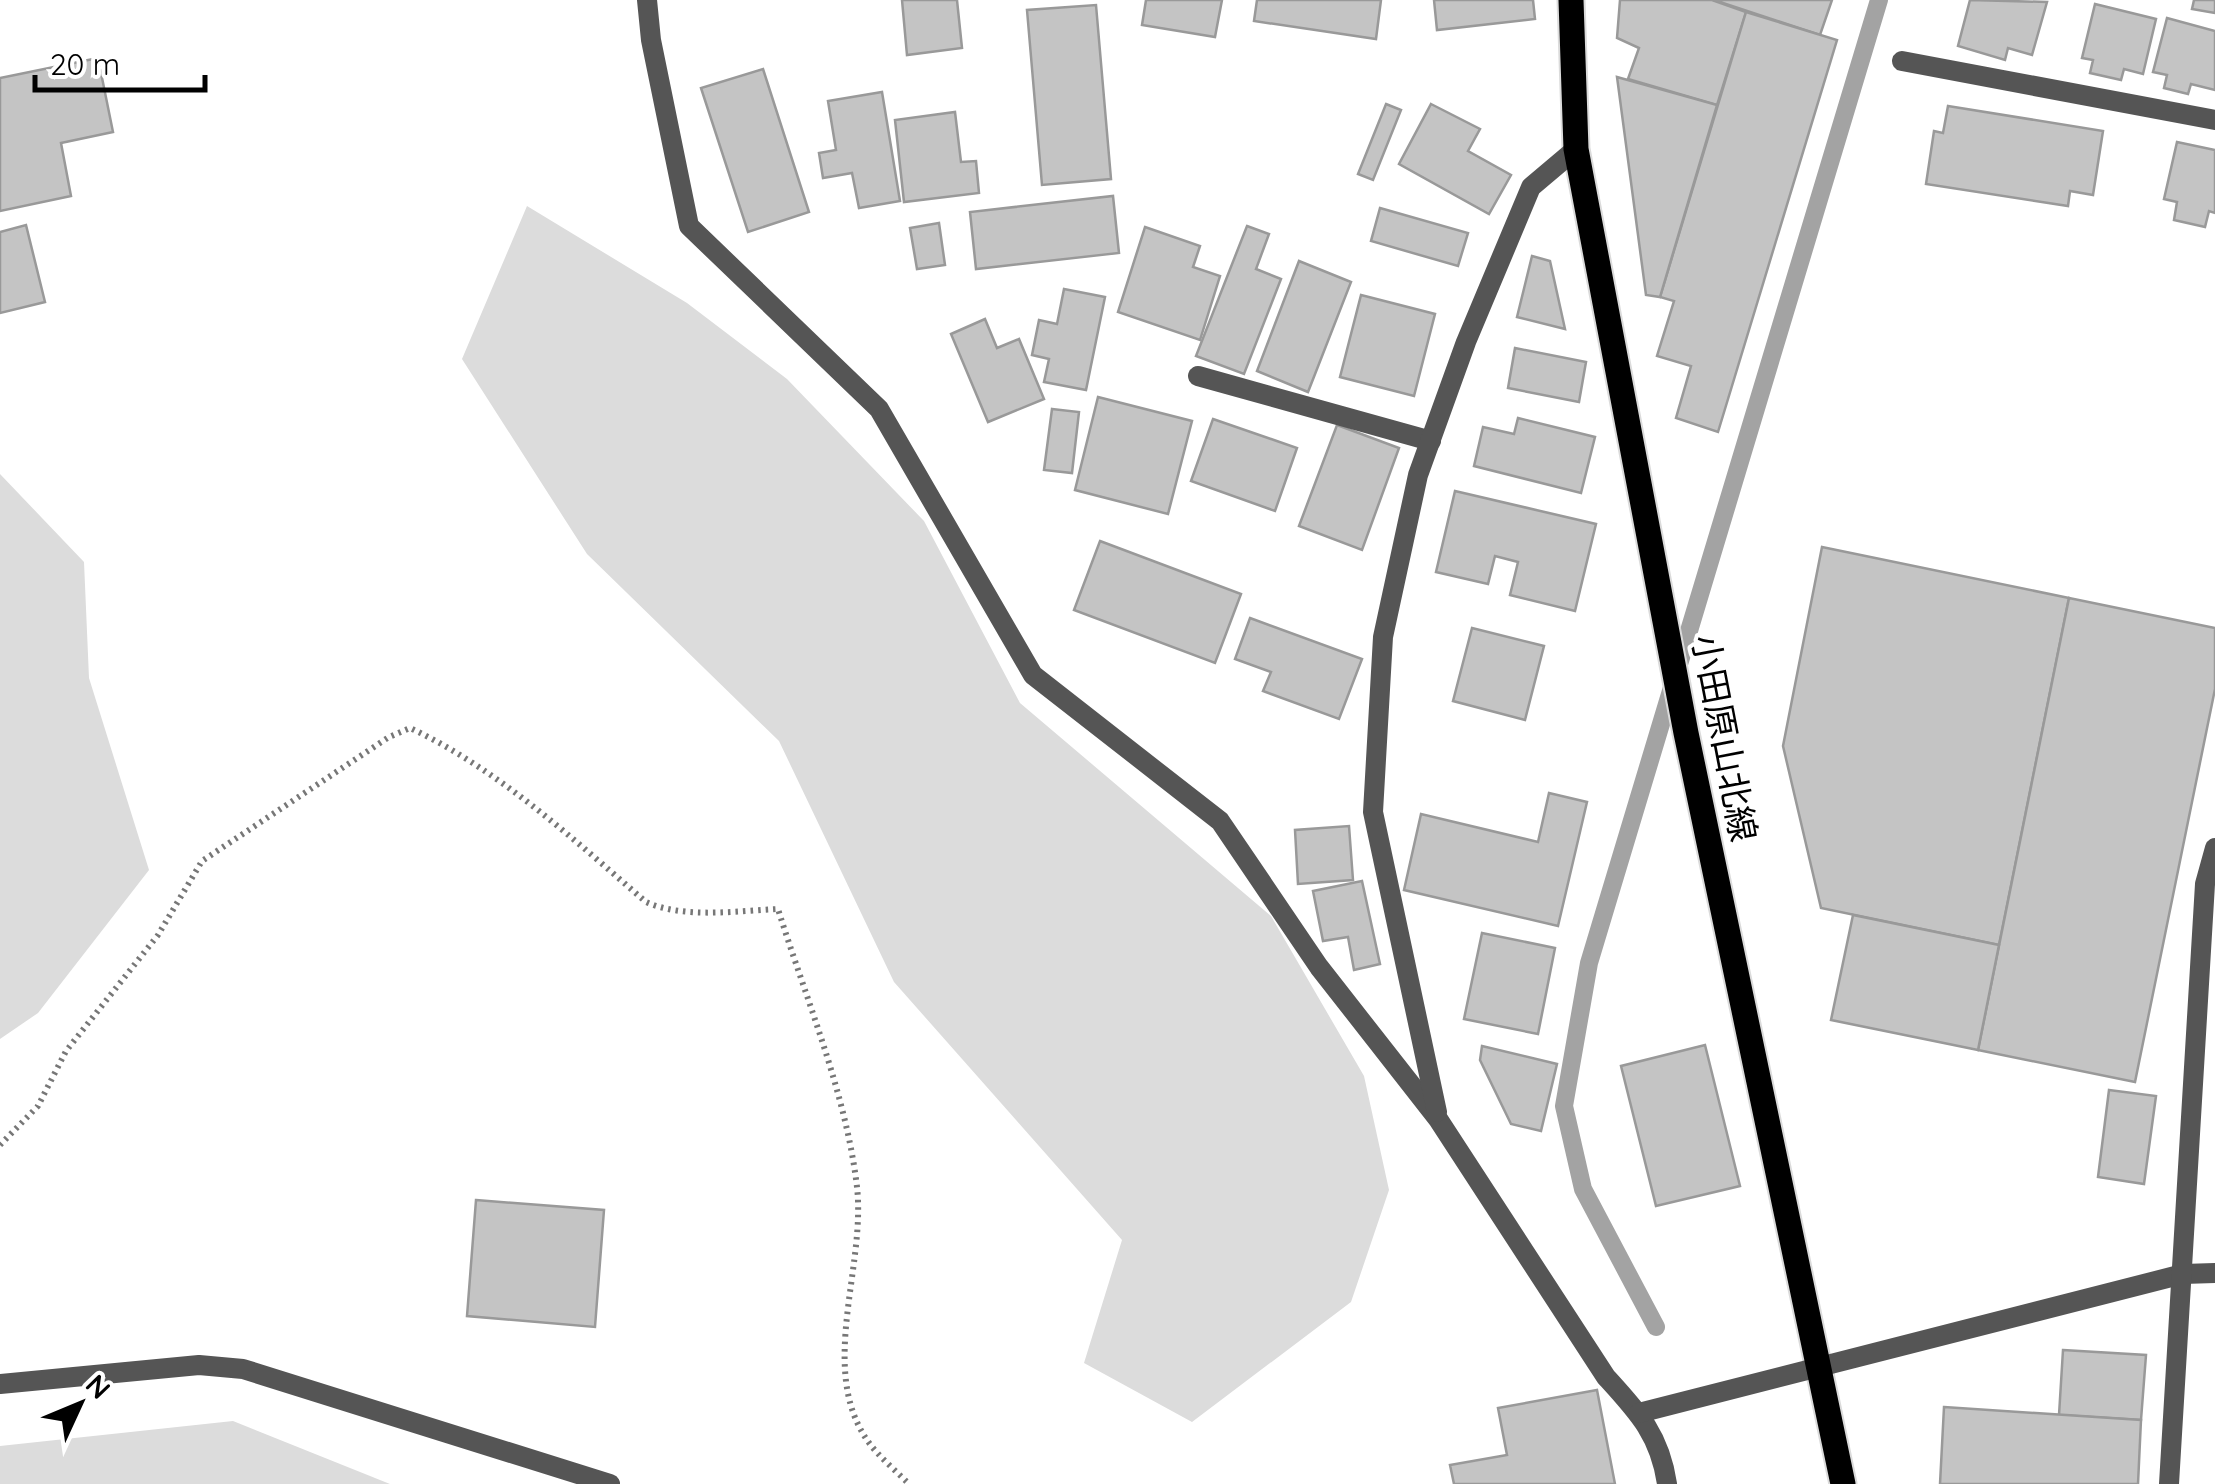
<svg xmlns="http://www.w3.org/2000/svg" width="2215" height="1484" font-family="Quicksand,'Noto Sans JP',sans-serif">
	<rect width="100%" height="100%" fill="#fff"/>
	<g fill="#dcdcdc">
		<polygon points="527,206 687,303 787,379 924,521 1020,703 1271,916 1364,1076 1389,1190 1351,1302 1192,1422 1084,1363 1122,1240 894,982 779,741 587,554 462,359"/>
		<polygon points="0,474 84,562 89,678 149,870 38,1013 0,1039"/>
		<polygon points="233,1421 390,1484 0,1484 0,1446"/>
	</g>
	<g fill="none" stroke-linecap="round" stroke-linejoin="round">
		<polyline stroke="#a3a3a3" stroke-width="18" points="1656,1327 1583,1189 1564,1106 1589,963 1879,0"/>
	</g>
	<g fill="#c4c4c4" stroke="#999" stroke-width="2.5">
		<polygon points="902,0 957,0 962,48 907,55"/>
		<polygon points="1146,0 1222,0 1215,37 1142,25"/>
		<polygon points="1257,0 1381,0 1376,39 1254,21"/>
		<polygon points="1434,0 1533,0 1535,19 1437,30"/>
		<polygon points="1620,0 1712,0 1746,12 1717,105 1628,79 1639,48 1617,38"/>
		<polygon points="1714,0 1832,0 1820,35"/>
		<polygon points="1970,0 2047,2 2032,55 2008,48 2005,60 1958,46"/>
		<polygon points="2194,0 2215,0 2215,13 2192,9"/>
		<polygon points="2095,4 2156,19 2143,74 2124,69 2121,80 2090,73 2093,60 2082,58"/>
		<polygon points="1096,5 1111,179 1042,185 1027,10"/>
		<polygon points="1746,12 1837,40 1718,432 1676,418 1691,366 1657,356 1674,301 1660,297"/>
		<polygon points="2167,18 2215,31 2215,90 2191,84 2188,94 2164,88 2167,75 2153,72"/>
		<polygon points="98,58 113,132 61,143 71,196 0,211 0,78"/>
		<polygon points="763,69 809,212 748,232 701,88"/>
		<polygon points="1617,77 1717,105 1660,297 1646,295"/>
		<polygon points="882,92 900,201 859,208 852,173 823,178 819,153 836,150 828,101"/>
		<polygon points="1386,104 1401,110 1373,180 1358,174"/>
		<polygon points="1431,104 1480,129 1468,151 1511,175 1489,214 1399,164"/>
		<polygon points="1948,106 2103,131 2093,195 2070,191 2068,206 1926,184 1934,131 1943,133"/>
		<polygon points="955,112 961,162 976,161 979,193 904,202 895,120"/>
		<polygon points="2177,142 2215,150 2215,213 2209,211 2205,227 2174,220 2177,202 2164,199"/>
		<polygon points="1113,196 1119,253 976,269 970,212"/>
		<polygon points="1380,208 1468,233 1458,266 1371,241"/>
		<polygon points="939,223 945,265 917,269 910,228"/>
		<polygon points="26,225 45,302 0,313 0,232"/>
		<polygon points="1247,226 1269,234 1256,269 1281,279 1244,374 1196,356"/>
		<polygon points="1145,227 1200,246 1193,267 1220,276 1200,340 1118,312"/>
		<polygon points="1532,256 1550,261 1565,329 1517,317"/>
		<polygon points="1299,261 1351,282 1308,392 1257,371"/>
		<polygon points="1064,289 1105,297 1086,390 1044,382 1049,359 1032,355 1039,320 1057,324"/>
		<polygon points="1361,295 1435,314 1414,396 1340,377"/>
		<polygon points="985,319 997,348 1019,339 1044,399 988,422 951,334"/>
		<polygon points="1515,348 1586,362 1579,402 1508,388"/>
		<polygon points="1098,397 1192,421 1168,514 1075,490"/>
		<polygon points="1052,409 1079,412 1072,473 1044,470"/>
		<polygon points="1518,418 1595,437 1581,493 1474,466 1483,427 1514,434"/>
		<polygon points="1213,419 1297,448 1275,511 1191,481"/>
		<polygon points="1337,425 1399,448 1362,550 1299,526"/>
		<polygon points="1455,491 1596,524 1575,611 1510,595 1518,562 1495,556 1488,584 1436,572"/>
		<polygon points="1100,541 1241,594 1215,663 1074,610"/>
		<polygon points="1822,547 2069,598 1999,945 1821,908 1783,746"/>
		<polygon points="2069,598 2215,628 2215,689 2135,1082 1978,1050"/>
		<polygon points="1250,618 1362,659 1339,719 1263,691 1271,672 1235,659"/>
		<polygon points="1472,628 1544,646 1525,720 1453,701"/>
		<polygon points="1549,793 1587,802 1558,926 1404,890 1421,814 1538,842"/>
		<polygon points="1349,826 1353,880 1298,884 1295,830"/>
		<polygon points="1362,881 1380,964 1354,970 1348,937 1323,941 1313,891"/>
		<polygon points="1853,915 1999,945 1978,1050 1831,1020"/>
		<polygon points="1482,933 1555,948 1538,1034 1464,1019"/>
		<polygon points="1705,1045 1740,1186 1656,1206 1621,1066"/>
		<polygon points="1482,1046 1557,1064 1541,1131 1511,1124 1480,1060"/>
		<polygon points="2109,1090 2156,1096 2144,1184 2098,1177"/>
		<polygon points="476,1200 604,1210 595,1327 467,1316"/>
		<polygon points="2063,1350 2146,1355 2141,1420 2059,1415"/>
		<polygon points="1597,1390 1615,1484 1454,1484 1450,1465 1507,1455 1498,1408"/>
		<polygon points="1944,1407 2141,1420 2138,1484 1940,1484"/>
	</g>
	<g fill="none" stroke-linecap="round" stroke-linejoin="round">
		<defs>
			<polyline id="primary" points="1571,0 1576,149 1686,733 1843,1484"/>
		</defs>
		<use href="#primary" stroke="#dbdbdb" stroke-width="29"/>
		<path stroke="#777" stroke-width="6" stroke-dasharray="2.5 5" stroke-linecap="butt" d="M0 1145 38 1106 66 1051 158 935 202 861 389 737 410 728C498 769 573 839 646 902 684 919 736 911 778 909 806 999 846 1093 857 1187 866 1267 818 1368 867 1440 878 1456 895 1470 909 1484"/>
		<g stroke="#555" stroke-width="20">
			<polyline points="1902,61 2215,120"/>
			<polyline points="1198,376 1431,441"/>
		</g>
		<g stroke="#555" stroke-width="20">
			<path d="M647 0 651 40 689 226 879 409 1033 675 1220 821 1319 967 1438 1119 1606 1377C1638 1412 1660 1435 1667 1484"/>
			<polyline points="1437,1112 1373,812 1383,637 1418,475 1466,342 1531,187 1576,149"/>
			<polyline points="0,1384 199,1365 243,1369 610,1484"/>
			<polyline points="1639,1413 2183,1274 2215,1273"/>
			<polyline points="2169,1484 2205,884 2215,848"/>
		</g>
		<use href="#primary" stroke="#000" stroke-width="25"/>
	</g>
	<g text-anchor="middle" stroke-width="8" stroke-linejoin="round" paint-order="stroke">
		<g font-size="35" fill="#000" stroke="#fff">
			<text transform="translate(1724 738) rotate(79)" y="12">小田原山北線</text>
		</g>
	</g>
	<g transform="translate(80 1404) rotate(46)" stroke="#ffffff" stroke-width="8" paint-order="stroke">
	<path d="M0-8L18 38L0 25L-18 38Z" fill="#000000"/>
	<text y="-15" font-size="28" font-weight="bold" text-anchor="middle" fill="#000000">N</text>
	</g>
	<path d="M35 75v15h170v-15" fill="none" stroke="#000000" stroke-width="5"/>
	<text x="50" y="75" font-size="30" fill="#000000" stroke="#ffffff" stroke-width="8" paint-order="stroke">20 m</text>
</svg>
